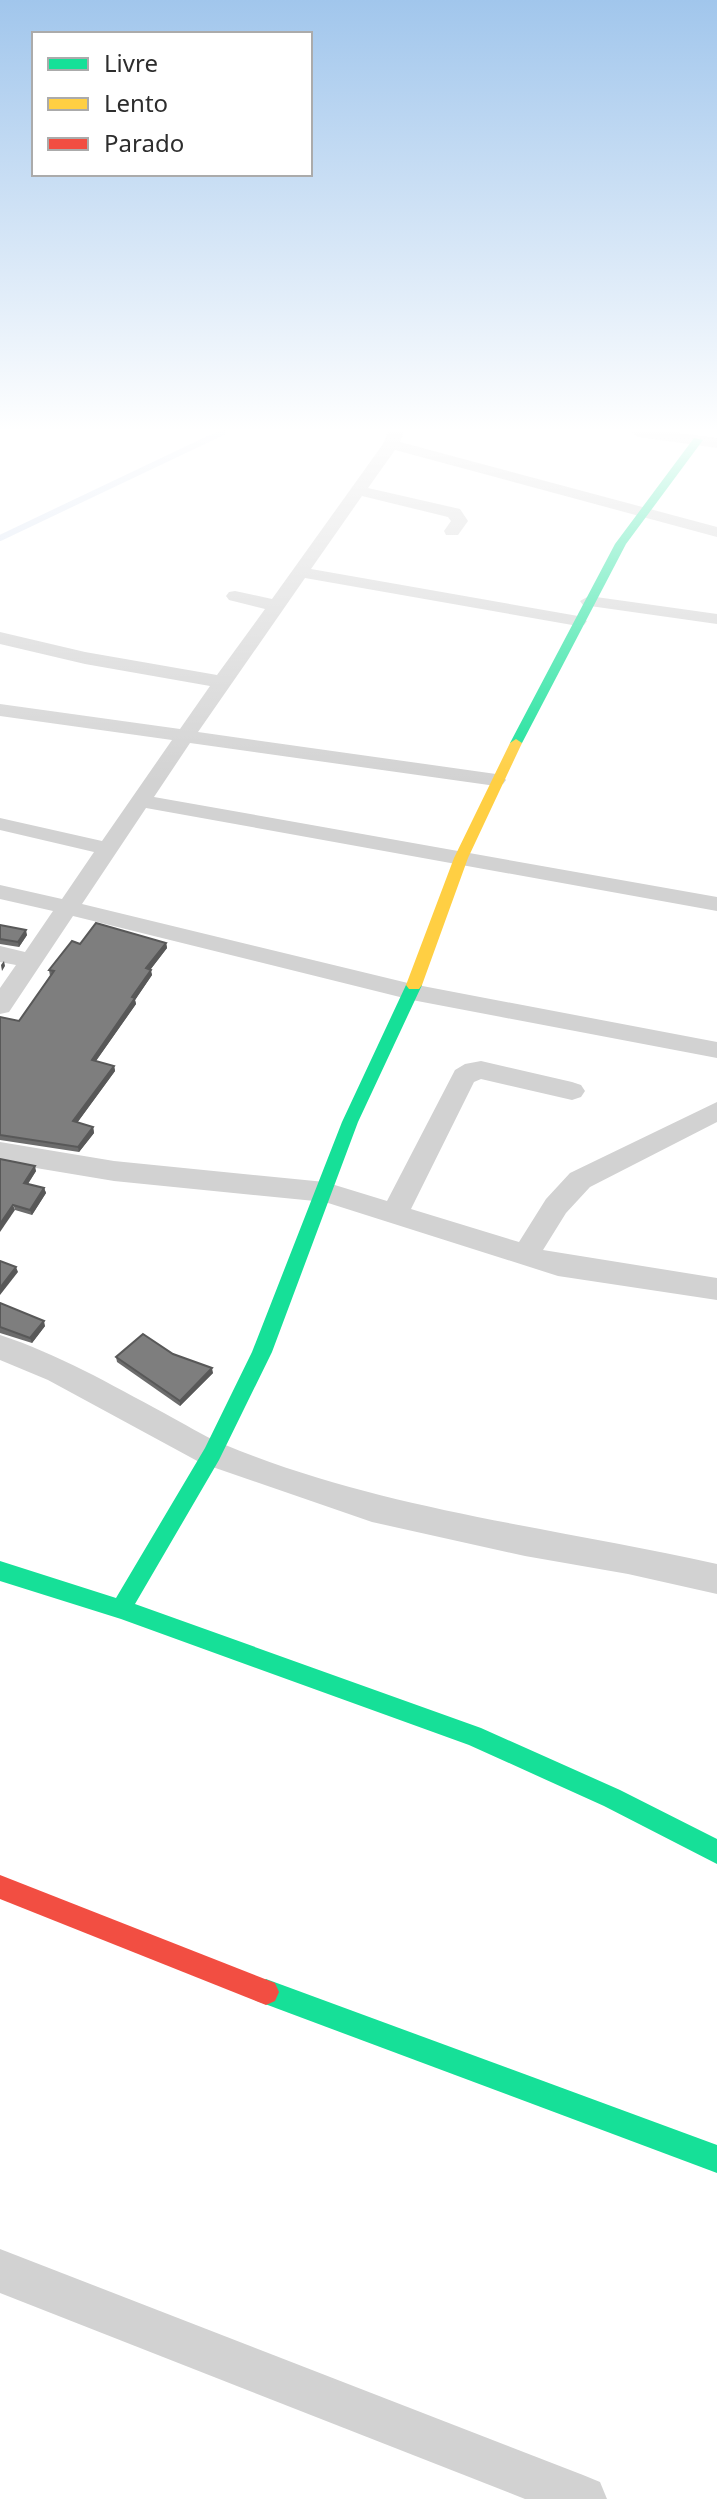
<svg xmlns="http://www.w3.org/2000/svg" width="717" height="2499" font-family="'Noto Sans',sans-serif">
	<rect width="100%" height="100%" fill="#fff"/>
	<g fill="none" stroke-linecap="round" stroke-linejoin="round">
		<polyline stroke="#d7e1f1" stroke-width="6" points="0,538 223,432"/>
		<g fill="#d2d2d2" fill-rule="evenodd">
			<polygon points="388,432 404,432 400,442 717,527 717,537 395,450 368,488 460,509 468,521 458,535 446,535 444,531 451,521 448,517 362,496 311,569 578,616 587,621 584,625 578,626 305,578 198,732 496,774 503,776 506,780 503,784 496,786 190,743 154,797 717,897 717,911 146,808 82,904 412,984 717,1042 717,1058 412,1000 73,916 9,1012 0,1014 0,988 16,965 0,962 0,946 25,952 53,911 0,899 0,885 62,899 94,852 0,830 0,818 102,841 172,740 0,716 0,704 180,729 210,686 85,664 0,644 0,632 85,652 217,675 265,609 229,600 226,596 229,592 235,591 272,599 383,444"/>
			<polygon points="631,432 674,432 717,438 717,448 638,437"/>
			<polygon points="589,596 717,614 717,624 583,605 580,601"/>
			<polygon points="481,1061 572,1082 581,1085 585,1091 581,1097 572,1100 481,1079 474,1082 411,1209 519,1242 546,1199 570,1173 717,1102 717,1122 590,1187 566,1213 543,1250 717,1278 717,1300 558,1276 325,1202 114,1181 0,1162 0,1142 114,1161 325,1182 387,1201 455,1070 465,1064"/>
			<path d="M0 1335C58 1354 110 1384 164 1413 183 1423 203 1436 223 1444 381 1510 552 1527 717 1564V1594L628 1574 525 1556 372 1522 201 1463 48 1380 0 1360Z"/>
			<polygon points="0,2249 583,2475 600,2482 607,2499 525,2499 0,2293"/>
		</g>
		<g fill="#16e098" fill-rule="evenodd">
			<polygon points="694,438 703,440 626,544 522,743 511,746 510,743 615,544"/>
			<polygon points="414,980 422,985 358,1122 272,1352 219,1460 135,1604 481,1728 620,1790 717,1839 717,1864 604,1806 469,1745 121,1619 0,1581 0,1561 116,1598 205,1448 252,1352 342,1122 406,985"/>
			<polygon points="266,1979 717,2145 717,2173 257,2001 253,1992 257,1983"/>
		</g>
		<polygon fill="#ffcf43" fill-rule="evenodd" points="516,739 522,743 468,858 422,985 419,989 409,989 406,985 454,858 510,743"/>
		<polygon fill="#f24e42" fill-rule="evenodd" points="0,1875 275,1983 279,1992 275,2001 266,2005 0,1899"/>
	</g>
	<g fill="#6c6c6c">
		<polygon points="0,925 27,935 19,947 0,944"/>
		<polygon points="166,943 167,948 150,970 152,975 135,1000 136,1004 96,1061 114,1066 115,1071 77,1123 93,1127 94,1133 79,1152 0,1140 0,1017 19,1021 50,976 49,970 80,944"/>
		<polygon points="0,1159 36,1171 28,1184 44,1188 46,1193 32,1215 15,1210"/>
		<polygon points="0,1303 45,1326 32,1343 0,1333"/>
		<polygon points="173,1354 213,1373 180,1406 117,1362 116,1357"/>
	</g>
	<g fill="#585858">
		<polygon points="26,930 27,935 19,947 18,942"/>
		<polygon points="166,943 167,948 147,974 146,968"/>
		<polygon points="4,961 5,966 2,971 1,965"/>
		<polygon points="151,970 152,975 135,1000 136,1004 93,1065 92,1060"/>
		<polygon points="114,1066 115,1071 74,1127 73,1121"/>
		<polygon points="93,1127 94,1133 79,1152 78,1147"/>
		<polygon points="35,1166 36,1171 25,1188 24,1183"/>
		<polygon points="44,1188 46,1193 32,1215 30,1210"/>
		<polygon points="13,1205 15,1210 0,1232 0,1224"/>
		<polygon points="16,1267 18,1272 0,1295 0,1288"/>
		<polygon points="44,1321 45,1326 32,1343 30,1338"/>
		<polygon points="212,1368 213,1373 180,1406 180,1401"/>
	</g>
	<g fill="#7e7e7e" stroke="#585858" stroke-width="2">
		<polygon points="96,923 166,943 146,968 151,970 132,997 135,998 92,1060 114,1066 73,1121 93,1127 78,1147 0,1135 0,1017 19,1021 54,971 49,970 72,941 80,944"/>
		<polygon points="0,925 26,930 18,942 0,939"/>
		<polygon points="0,1159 35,1166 24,1183 44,1188 30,1210 13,1205 0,1224"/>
		<polygon points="0,1261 16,1267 0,1288"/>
		<polygon points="0,1303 44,1321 30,1338 0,1327"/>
		<polygon points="143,1334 173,1354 212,1368 180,1401 116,1357"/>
	</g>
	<linearGradient id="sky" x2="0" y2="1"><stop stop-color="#a1c6ec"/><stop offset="0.55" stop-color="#fff"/><stop offset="1" stop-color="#fff" stop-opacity="0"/></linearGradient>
	<rect width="717" height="782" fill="url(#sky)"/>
	<rect x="32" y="32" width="280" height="144" fill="#ffffff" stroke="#ababab" stroke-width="2"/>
	<rect x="48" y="58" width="40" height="12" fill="#16e098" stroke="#ababab" stroke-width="2"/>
	<text x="104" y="72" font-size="24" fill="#2d2d2d">Livre</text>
	<rect x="48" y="98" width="40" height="12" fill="#ffcf43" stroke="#ababab" stroke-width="2"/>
	<text x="104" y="112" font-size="24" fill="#2d2d2d">Lento</text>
	<rect x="48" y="138" width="40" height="12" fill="#f24e42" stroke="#ababab" stroke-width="2"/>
	<text x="104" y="152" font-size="24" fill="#2d2d2d">Parado</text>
</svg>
